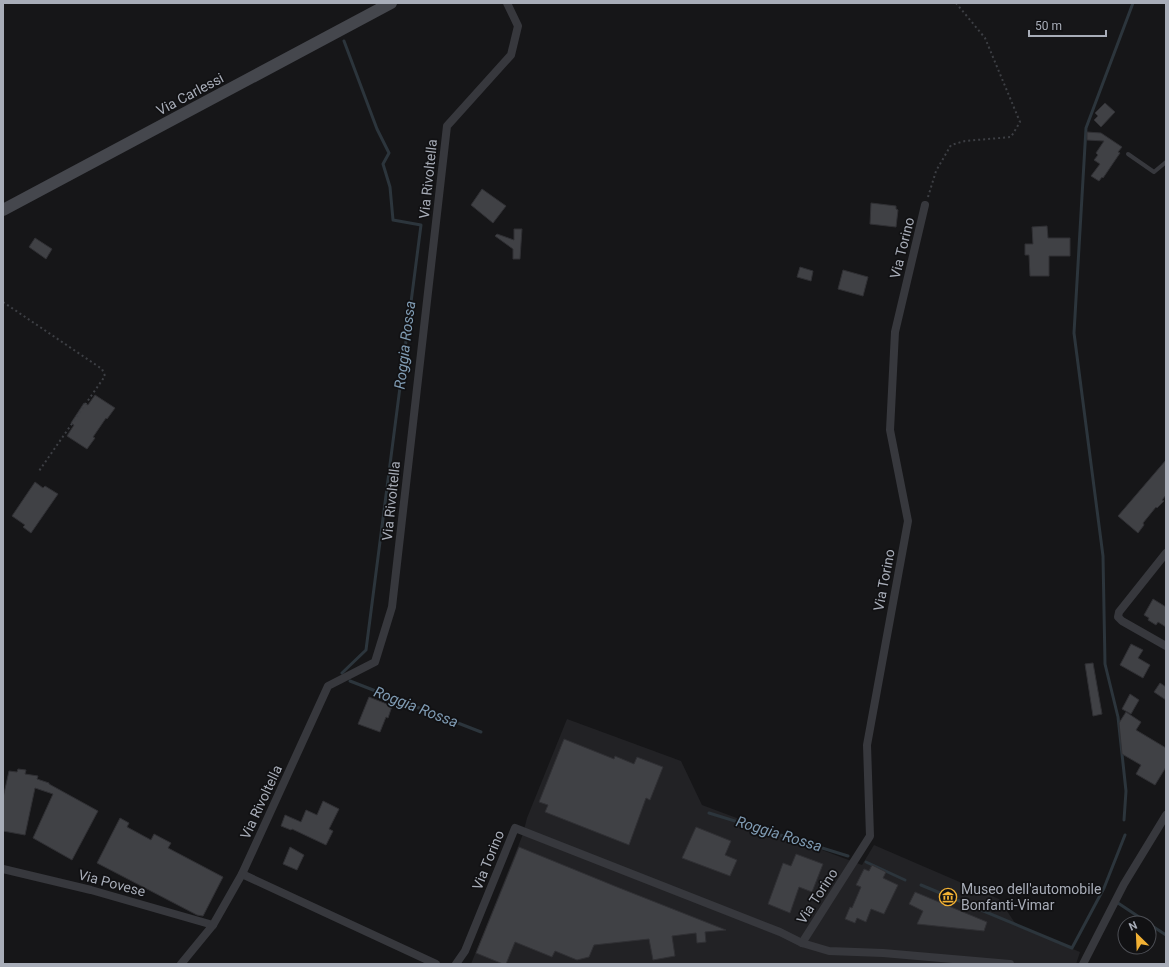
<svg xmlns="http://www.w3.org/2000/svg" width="1169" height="967" font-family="Roboto,sans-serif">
	<rect width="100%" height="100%" fill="#161618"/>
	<polygon fill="#222225" points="567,719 681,761 702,805 862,865 874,845 999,899 1017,926 1080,952 1076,964 471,964 523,834 527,818"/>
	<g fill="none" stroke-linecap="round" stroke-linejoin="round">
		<g stroke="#2c353c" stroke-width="3">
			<polyline points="342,673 366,650 421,225 393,220 390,187 383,164 389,153 377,129 344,41"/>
			<polyline points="350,681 481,732"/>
			<polyline points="709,813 848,856"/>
			<polyline points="1124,820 1126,791 1118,717 1105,664 1103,556 1074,333 1086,128 1133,3"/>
			<polyline points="866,862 905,880"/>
			<polyline points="921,885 1072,948 1104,888 1125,835"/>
			<polyline points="1118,903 1148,923"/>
			<polyline points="1149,924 1166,935"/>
		</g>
	</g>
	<g fill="#404145" stroke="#303034">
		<polygon points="1105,103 1115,112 1101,127 1094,120 1098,116 1095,113"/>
		<polygon points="1087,132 1101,133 1122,147 1118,152 1120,153 1103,178 1102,177 1099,181 1091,176 1100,164 1094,160 1098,155 1096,153 1104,141 1087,140"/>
		<polygon points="482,189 506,206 493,223 471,205"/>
		<polygon points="871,203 896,206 896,209 898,210 896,227 870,224"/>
		<polygon points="1047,226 1048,238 1070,238 1070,256 1049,256 1049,276 1030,276 1029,255 1025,255 1025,244 1033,244 1032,227"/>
		<polygon points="514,229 522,229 520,259 513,259 513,249 495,236 497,234 514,240"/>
		<polygon points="35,238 52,249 46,259 29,247"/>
		<polygon points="800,267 813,271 811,281 797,277"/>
		<polygon points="843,270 868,277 863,296 838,289"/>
		<polygon points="95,395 115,408 107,419 106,418 93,437 95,438 87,449 67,436 74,425 71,423 84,403 88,405"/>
		<polygon points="1166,460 1166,495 1162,500 1164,501 1157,508 1156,507 1143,523 1144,525 1138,533 1118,516"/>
		<polygon points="35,482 43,488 45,486 58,494 31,533 23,527 25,525 12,516"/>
		<polygon points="1153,599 1166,607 1166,627 1158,622 1156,625 1148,620 1149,618 1144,615"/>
		<polygon points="1131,644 1143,650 1138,658 1150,665 1143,678 1120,665"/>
		<polygon points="1093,663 1102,714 1093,716 1085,664"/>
		<polygon points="1160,683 1166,687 1166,700 1154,692"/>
		<polygon points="1130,694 1139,700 1131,714 1122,709"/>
		<polygon points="369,697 392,706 388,718 386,717 380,732 358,724"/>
		<polygon points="1126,712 1141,722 1136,730 1166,748 1166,767 1155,785 1136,774 1141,765 1122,754 1119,723"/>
		<polygon points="564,739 614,759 615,756 634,764 637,757 663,767 650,800 646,798 629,845 545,812 548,805 539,802"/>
		<polygon points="18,769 26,770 25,774 38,776 37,779 49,783 49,784 98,811 72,860 33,838 53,794 35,788 25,835 3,831 3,798 9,771 17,772"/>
		<polygon points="323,801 339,809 329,829 333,831 326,845 292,829 291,830 281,826 285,815 301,822 306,810 317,815"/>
		<polygon points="120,818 129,823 127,827 151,840 154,834 171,843 168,848 223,877 203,916 197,915 97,863"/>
		<polygon points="696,827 731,841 725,855 737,860 730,876 682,858"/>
		<polygon points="290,847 304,855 297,870 283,864"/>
		<polygon points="519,847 617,887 726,930 705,932 706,942 697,943 696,933 672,936 675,956 653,960 649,939 594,945 589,957 577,960 555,951 552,957 515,942 506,964 503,964 476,953"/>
		<polygon points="796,854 823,864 812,892 799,887 790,913 768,904 783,863 791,866"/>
		<polygon points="872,865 886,872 883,878 898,885 884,914 871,909 866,922 857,918 855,923 845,919 850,907 852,908 861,887 856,885 864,869 869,871"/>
		<polygon points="915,892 987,922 984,931 917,924 923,911 909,904"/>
	</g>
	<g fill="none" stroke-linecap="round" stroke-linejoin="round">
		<g stroke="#3d3f44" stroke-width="2" stroke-dasharray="2 3" stroke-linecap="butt">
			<polyline points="928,197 936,171 951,145 965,141 1011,137 1020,122 985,38 956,3"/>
			<polyline points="3,302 102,369 105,376 39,471"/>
		</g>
		<polyline stroke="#37383d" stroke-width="4" points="1128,154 1154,172 1166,162"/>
		<g stroke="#37383d" stroke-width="8">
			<polyline points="1166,553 1119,612 1118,617 1122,621 1166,646"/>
			<polyline points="3,869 91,890 213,925"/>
			<polyline points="242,874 436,964"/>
			<polyline points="802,943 870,836 867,745 908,521 890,430 895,332 925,205"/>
			<polyline points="181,964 213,925 242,874 328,686 375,662 392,607 447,126 511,55 518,26 507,3"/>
			<polyline points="456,964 465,951 515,828 780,932 802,943 829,951 883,953 1010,964"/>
			<polyline points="1083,964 1124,884 1166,815"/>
		</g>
		<polyline stroke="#45474d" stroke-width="12" points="3,210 391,3"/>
	</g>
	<defs>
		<symbol id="museum-ring" viewBox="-11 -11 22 22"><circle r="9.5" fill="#111113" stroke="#f2b134" stroke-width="1.5"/><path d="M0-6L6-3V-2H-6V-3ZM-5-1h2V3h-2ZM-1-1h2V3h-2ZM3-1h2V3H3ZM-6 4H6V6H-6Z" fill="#f2b134"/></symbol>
	</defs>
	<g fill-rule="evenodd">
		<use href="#museum-ring" x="938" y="887" width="20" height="20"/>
	</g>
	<g text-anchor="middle" stroke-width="3.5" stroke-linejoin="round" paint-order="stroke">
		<g font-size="14" fill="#a8adb8" stroke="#111113">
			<text transform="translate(190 94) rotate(-28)" y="5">Via Carlessi</text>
			<text transform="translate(428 179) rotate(-84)" y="5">Via Rivoltella</text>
			<text transform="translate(902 248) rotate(-76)" y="5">Via Torino</text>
			<text transform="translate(391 501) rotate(-84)" y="5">Via Rivoltella</text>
			<text transform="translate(884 580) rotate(-79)" y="5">Via Torino</text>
			<text transform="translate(261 802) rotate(-65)" y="5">Via Rivoltella</text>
			<text transform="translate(488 860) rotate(-68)" y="5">Via Torino</text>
			<text transform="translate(112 883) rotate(15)" y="5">Via Povese</text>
			<text transform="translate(817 896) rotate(-57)" y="5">Via Torino</text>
		</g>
		<g font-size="14" fill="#a8adb8" stroke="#111113" text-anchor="start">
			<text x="961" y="894">Museo dell'automobile<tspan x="961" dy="16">Bonfanti-Vimar</tspan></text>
		</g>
		<g font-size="15" font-style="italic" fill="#7f9bb3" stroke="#111113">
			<text transform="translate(405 345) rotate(-83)" y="5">Roggia Rossa</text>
			<text transform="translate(416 707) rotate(21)" y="5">Roggia Rossa</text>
			<text transform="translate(779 834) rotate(17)" y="5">Roggia Rossa</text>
		</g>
	</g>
	<rect width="1169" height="967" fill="none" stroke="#a8adb8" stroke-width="8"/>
	<g transform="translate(1137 935) rotate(336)"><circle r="19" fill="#111113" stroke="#4d4f55"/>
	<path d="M0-3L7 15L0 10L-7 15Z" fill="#f2b134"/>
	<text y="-6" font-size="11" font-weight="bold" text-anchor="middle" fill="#a8adb8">N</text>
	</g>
	<path d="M1029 30v6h77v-6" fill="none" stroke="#a8adb8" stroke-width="2"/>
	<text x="1035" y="30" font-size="12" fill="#a8adb8" stroke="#111113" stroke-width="3" paint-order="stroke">50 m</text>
</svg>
